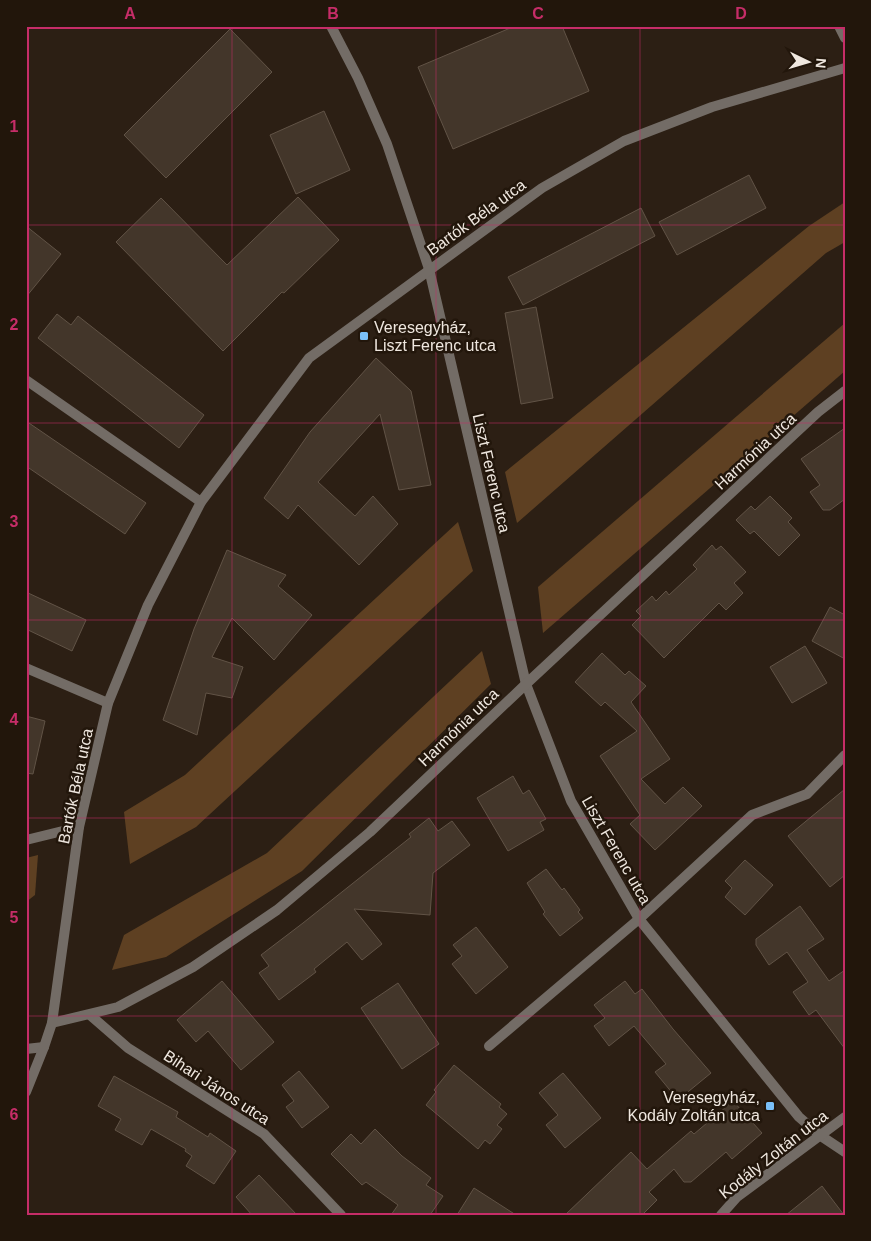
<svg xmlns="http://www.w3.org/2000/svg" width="871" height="1241" font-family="Arial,sans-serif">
	<rect width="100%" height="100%" fill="#2c1f14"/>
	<g fill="#5e4022">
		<polygon points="845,202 845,242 826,253 517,523 505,472 809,226"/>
		<polygon points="845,323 845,371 543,633 538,587"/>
		<polygon points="458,522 473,571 196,827 130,864 124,812 185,775"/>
		<polygon points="482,651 491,684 302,871 166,957 112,970 124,935 267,853"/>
		<polygon points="38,855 35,895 26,902 26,858"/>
	</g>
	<g fill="#43362a" stroke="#615346">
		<polygon points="515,26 562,26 589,91 453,149 418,67"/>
		<polygon points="230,29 272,72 166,178 124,135"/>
		<polygon points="324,111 350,170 296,194 270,135"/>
		<polygon points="749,175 766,208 677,255 659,222"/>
		<polygon points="298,197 339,240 284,293 282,292 223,351 116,242 161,198 227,265"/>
		<polygon points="641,208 655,236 523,305 508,277"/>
		<polygon points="26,226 61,254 26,297"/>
		<polygon points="536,307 553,398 521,404 505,313"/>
		<polygon points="57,314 71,325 78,316 204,415 179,448 38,338"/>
		<polygon points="376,358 411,391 431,485 399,490 380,414 318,482 355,516 373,496 398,524 359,565 298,505 288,519 264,498 310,432"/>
		<polygon points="26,421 146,503 125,534 26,466"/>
		<polygon points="845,428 845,499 830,510 823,510 810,492 820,485 801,459"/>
		<polygon points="770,496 792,518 788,522 800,535 779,556 754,531 750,534 736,520 751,506 755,510"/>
		<polygon points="712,545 716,550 721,546 746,572 734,583 743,593 726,610 719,603 664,658 632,625 641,616 636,611 652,596 656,601 666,591 669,595 697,569 693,565"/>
		<polygon points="227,550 286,575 278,586 312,615 274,660 232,618 212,657 243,667 232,698 206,693 197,735 163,720 194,629"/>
		<polygon points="26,592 86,620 72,651 26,629"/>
		<polygon points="830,607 845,615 845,659 812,641"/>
		<polygon points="805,646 827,683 792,703 770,667"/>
		<polygon points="602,653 625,675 629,671 646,686 631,702 670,759 641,779 665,804 683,787 702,806 655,850 630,824 640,815 600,756 637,731 605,702 601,706 575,682"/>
		<polygon points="26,716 45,721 33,774 26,773"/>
		<polygon points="513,776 523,794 529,790 546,819 540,822 544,830 508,851 477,798"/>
		<polygon points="845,789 845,875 830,887 788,836"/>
		<polygon points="429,818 438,831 452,821 470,845 433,873 430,915 354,909 382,944 362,960 347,942 314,969 316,972 279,1000 259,973 269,966 261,955 303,923 411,837 409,834"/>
		<polygon points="745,860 773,885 745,915 725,897 732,888 725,881"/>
		<polygon points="546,869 562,890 564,888 580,910 578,912 583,918 560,936 543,914 545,912 527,883"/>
		<polygon points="800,906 824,939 807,950 829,981 845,970 845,1049 816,1010 809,1015 793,992 808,982 787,952 769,965 756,945 756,939"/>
		<polygon points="476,927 508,967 476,994 452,964 462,956 453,945"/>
		<polygon points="222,981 274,1042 241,1070 208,1031 196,1042 177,1020"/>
		<polygon points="625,981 635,994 642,989 673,1029 711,1073 678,1100 655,1072 666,1064 634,1026 609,1046 594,1026 605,1018 594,1005"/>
		<polygon points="398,983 439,1044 402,1069 361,1008"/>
		<polygon points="454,1065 501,1104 499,1107 507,1114 497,1125 502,1129 490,1144 485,1140 478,1149 426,1105 436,1092 434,1090"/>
		<polygon points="299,1071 329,1107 302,1128 286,1107 294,1101 282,1085"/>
		<polygon points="563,1073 601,1118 565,1148 546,1125 558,1115 539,1093"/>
		<polygon points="114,1076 178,1112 176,1117 208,1137 210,1133 236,1151 214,1184 186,1166 192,1156 185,1151 186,1149 151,1129 142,1145 115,1130 121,1119 98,1106"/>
		<polygon points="733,1101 762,1133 732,1159 726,1152 691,1182 684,1182 674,1169 649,1192 657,1200 642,1215 565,1215 631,1152 647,1169 691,1131 694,1134"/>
		<polygon points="375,1129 402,1156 431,1178 426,1185 443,1196 430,1215 391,1215 398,1205 366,1182 362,1185 331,1154 351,1134 361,1144"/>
		<polygon points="259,1175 297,1215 252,1215 236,1197"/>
		<polygon points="822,1186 844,1215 786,1215"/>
		<polygon points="474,1188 516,1215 457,1215"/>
	</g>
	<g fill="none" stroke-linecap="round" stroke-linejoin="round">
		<g stroke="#736c66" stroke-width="10">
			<polyline points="331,26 358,78 387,144 429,269 526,684 571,801 639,919 799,1117 821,1136 845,1152"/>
			<polyline points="839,26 845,38"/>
			<polyline points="26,380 201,502"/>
			<polyline points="26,668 108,703"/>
			<polyline points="26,840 79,827"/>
			<polyline points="90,1015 128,1048 264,1134 341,1215"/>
			<polyline points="52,1023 118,1007 193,967 277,910 370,832 526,684 818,412 845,391"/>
			<polyline points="489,1046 639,919 752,815 807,794 845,755"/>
			<polyline points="26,1049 44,1047"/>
			<polyline points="26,1092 44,1047 52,1023 79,827 108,703 148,605 201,502 309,358 542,188 624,141 712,107 845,68"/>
			<polyline points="721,1215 737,1197 845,1117"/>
		</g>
	</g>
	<path fill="none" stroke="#c62d68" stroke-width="1" stroke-opacity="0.55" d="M232 26V1215M436 26V1215M640 26V1215M26 225H845M26 423H845M26 620H845M26 818H845M26 1016H845"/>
	<g fill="#79bff8" stroke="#22160b" stroke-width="2">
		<rect x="359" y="331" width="10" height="10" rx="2.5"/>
		<rect x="765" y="1101" width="10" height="10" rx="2.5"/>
	</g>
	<g text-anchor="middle" stroke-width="5" stroke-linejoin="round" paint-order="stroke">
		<g font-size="16" fill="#efe7df" stroke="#22160b">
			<text transform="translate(476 217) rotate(-36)" y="6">Bartók Béla utca</text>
			<text transform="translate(755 451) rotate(-43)" y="6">Harmónia utca</text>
			<text transform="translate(492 473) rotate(77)" y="6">Liszt Ferenc utca</text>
			<text transform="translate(458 727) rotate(-44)" y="6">Harmónia utca</text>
			<text transform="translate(75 786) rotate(-78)" y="6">Bartók Béla utca</text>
			<text transform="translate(617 850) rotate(60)" y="6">Liszt Ferenc utca</text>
			<text transform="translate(217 1087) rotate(33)" y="6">Bihari János utca</text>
			<text transform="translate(773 1154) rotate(-38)" y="6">Kodály Zoltán utca</text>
		</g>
		<g font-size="16" fill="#efe7df" stroke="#22160b" text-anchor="start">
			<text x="374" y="333">Veresegyház,<tspan x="374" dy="18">Liszt Ferenc utca</tspan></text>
			<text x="760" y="1103" text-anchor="end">Veresegyház,<tspan x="760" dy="18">Kodály Zoltán utca</tspan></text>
		</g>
	</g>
	<rect width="871" height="1241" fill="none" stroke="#22160b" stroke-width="55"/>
	<g transform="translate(808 62) rotate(95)" stroke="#22160b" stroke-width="4" paint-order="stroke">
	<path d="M0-4L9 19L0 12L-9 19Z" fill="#efe7df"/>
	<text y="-8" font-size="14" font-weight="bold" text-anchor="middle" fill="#efe7df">N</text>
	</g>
	<rect x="28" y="28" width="816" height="1186" fill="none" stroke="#c62d68" stroke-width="2"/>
	<g font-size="16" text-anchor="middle" font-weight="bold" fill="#c62d68">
		<text x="130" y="19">A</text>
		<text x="333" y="19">B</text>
		<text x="538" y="19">C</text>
		<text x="741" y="19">D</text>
		<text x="14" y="132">1</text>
		<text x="14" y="330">2</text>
		<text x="14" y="527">3</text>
		<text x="14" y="725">4</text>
		<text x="14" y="923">5</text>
		<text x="14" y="1120">6</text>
	</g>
</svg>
